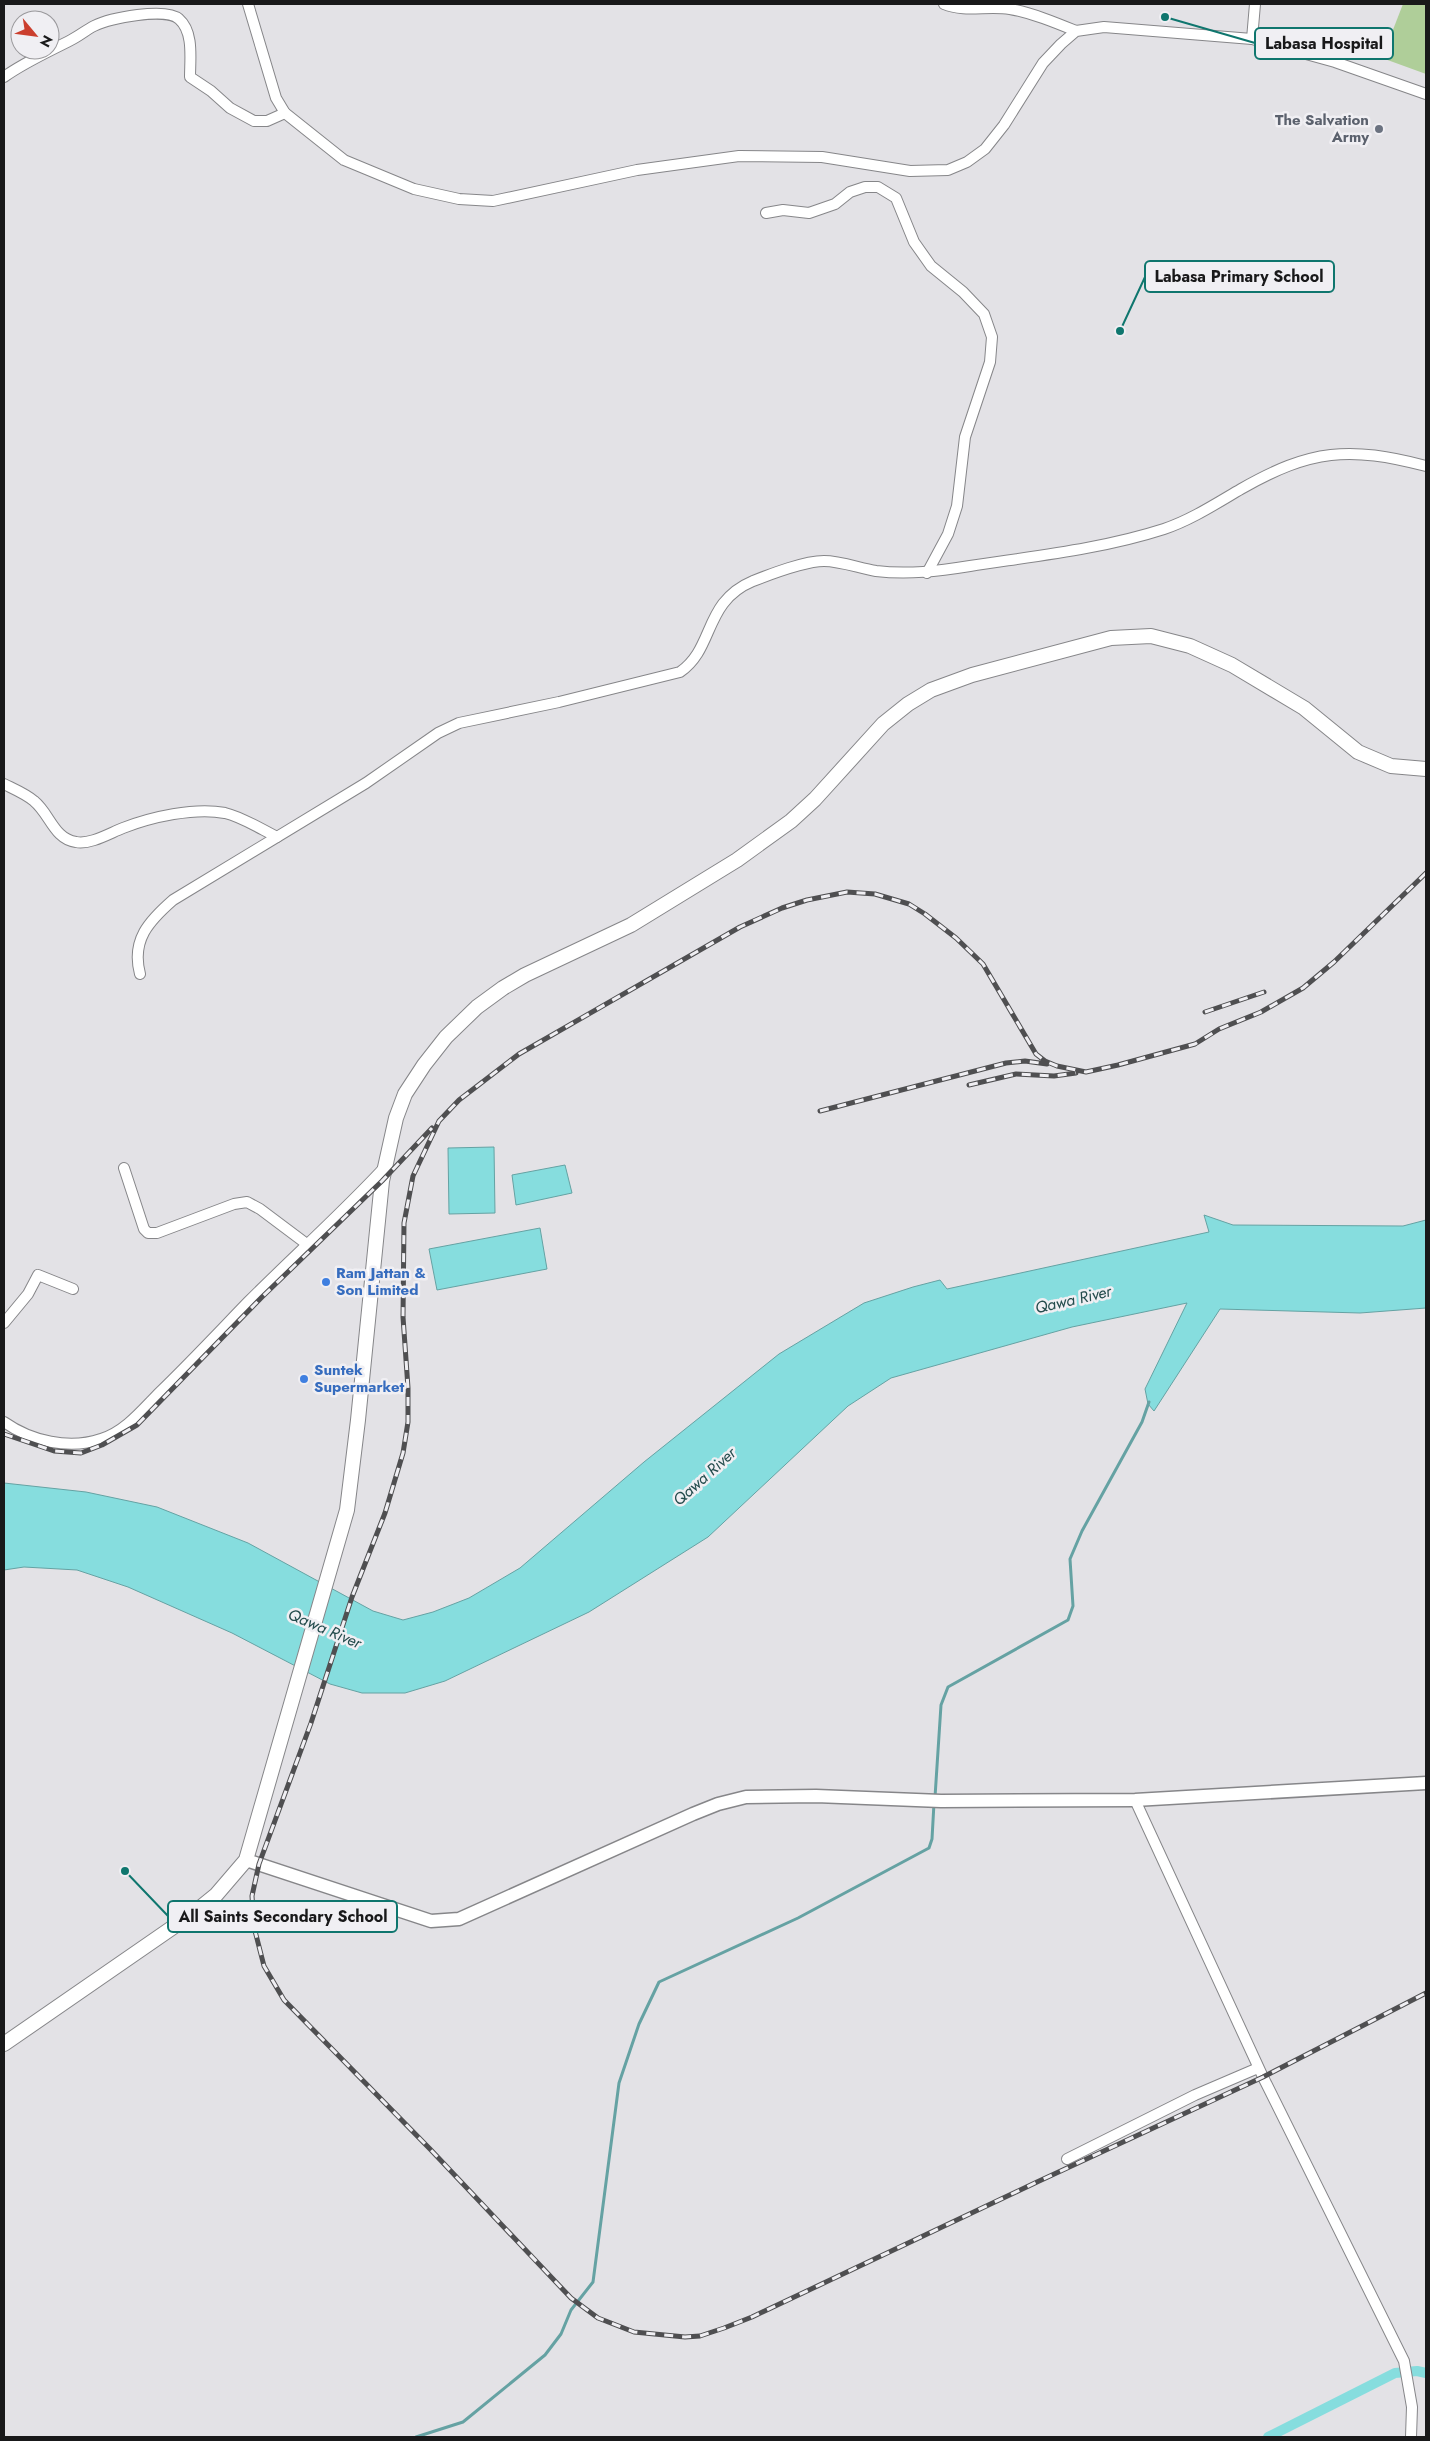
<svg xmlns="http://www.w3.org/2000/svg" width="1430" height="2441" font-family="Jost,sans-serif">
	<rect width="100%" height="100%" fill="#e3e2e6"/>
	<polygon fill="#afce99" points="1403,4 1426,4 1426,74 1382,58"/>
	<g fill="#86ddde" stroke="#65a2a3">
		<polygon points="494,1147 495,1213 449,1214 448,1148"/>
		<polygon points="565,1165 572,1193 516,1205 512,1175"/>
		<polygon points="1204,1215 1233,1225 1403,1226 1426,1220 1426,1308 1360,1313 1220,1309 1154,1411 1148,1404 1145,1389 1187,1303 1072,1327 891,1378 848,1406 708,1537 589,1612 445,1681 405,1693 362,1693 330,1684 232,1633 128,1587 77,1570 24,1567 4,1570 4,1483 86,1492 157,1507 248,1543 373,1611 403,1620 433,1612 469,1598 520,1568 644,1462 779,1354 864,1303 913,1287 940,1280 947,1289 1209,1232"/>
		<polygon points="540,1228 547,1269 437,1290 429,1249"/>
	</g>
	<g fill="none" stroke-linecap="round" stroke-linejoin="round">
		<g stroke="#65a2a3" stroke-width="3">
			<polyline points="935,1797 941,1705 948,1687 1068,1620 1073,1606 1070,1559 1082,1531 1142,1422 1149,1402"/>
			<polyline points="416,2437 463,2422 545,2355 561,2334 571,2310 593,2282 619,2083 639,2024 659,1982 798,1918 929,1848 932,1839 934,1803"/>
		</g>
		<polyline stroke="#86ddde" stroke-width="10" points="1268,2437 1395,2373 1417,2371 1426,2373"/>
		<defs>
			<g id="minor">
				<polyline points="248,4 276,98 285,113 344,160 414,189 459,199 493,201 637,170 739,156 822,157 910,171 948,170 967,162 985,149 1004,125 1043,63 1061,44 1076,31 1104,27 1252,39 1335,62 1426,94"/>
				<path d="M944 4C966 13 987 5 1010 9 1032 13 1054 22 1076 31"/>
				<polyline points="1252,39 1255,4"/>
				<path d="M4 77C25 62 48 52 71 40 79 36 86 30 94 26 110 18 166 7 179 19 194 32 190 59 190 77L211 91 230 108 254 121H267L285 113"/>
				<polyline points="766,213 783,210 809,213 835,204 850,192 865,187 878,187 896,198 914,242 931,266 963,292 984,314 992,337 990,362 965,437 957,506 948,534 927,573"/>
				<path d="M4 784C14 789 26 794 34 801 50 814 54 839 76 842 90 845 110 833 123 828 151 817 195 807 225 813 242 817 261 829 277 837"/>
				<path d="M140 974C131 940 149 921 173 900L366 783 438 733 459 723 559 702 680 672C715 648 703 602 753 581 771 574 804 561 824 561 840 561 859 568 876 571 908 575 939 571 970 566 1035 556 1102 549 1164 529 1191 520 1217 503 1241 489 1311 449 1349 446 1426 466"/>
				<polyline points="124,1168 144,1229 148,1233 157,1233 234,1204 247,1202 260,1209 308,1245"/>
				<polyline points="4,1323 28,1294 38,1275 73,1289"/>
				<path d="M4 1422C31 1441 69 1450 101 1439 125 1432 143 1409 160 1392 190 1363 219 1332 248 1302 293 1257 340 1215 383 1169"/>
				<polyline points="1135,1800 1263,2077 1404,2361 1412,2407 1411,2437"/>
				<polyline points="1067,2159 1195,2095 1258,2068"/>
			</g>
			<polyline id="tertiary" points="246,1860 431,1921 459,1919 693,1814 718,1804 746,1797 816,1796 941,1801 1135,1800 1426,1783"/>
			<polyline id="secondary" points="4,2044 195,1912 216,1895 246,1860 347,1510 358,1420 382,1181 396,1118 405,1094 424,1065 446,1037 477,1007 503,988 525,975 631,925 737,860 791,821 815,799 883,724 908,704 931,690 972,675 1111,638 1151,636 1190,646 1232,665 1304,708 1358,752 1391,766 1426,769"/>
		</defs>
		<use href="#minor" stroke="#868689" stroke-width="12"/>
		<use href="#tertiary" stroke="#868689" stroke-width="15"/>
		<use href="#secondary" stroke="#868689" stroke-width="16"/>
		<use href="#minor" stroke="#fff" stroke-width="10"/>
		<use href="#tertiary" stroke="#fff" stroke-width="12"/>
		<use href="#secondary" stroke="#fff" stroke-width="14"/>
		<defs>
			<g id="rail">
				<polyline points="1426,873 1334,962 1303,988 1261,1012 1219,1029 1195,1044 1118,1065 1086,1072 1057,1066 1045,1061 1036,1054 983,964 956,938 925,914 909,904 875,894 847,892 807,900 782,908 740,927 519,1054 459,1100 439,1121 413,1176 404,1223 403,1317 408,1388 408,1422 403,1453 385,1513 352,1597 311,1723 259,1864 252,1896 254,1927 264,1966 284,2000 430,2149 571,2298 598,2318 634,2332 685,2337 700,2336 724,2328 752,2317 1037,2182 1263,2077 1426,1993"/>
				<polyline points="1205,1012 1264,992"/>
				<polyline points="969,1085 1016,1074 1054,1076 1076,1073"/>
				<polyline points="820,1111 1006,1063 1025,1061 1047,1064"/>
				<polyline points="4,1434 54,1451 81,1453 102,1445 137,1425 262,1297 382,1181 432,1128"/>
			</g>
		</defs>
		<use href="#rail" stroke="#4f4f51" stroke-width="5"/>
		<use href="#rail" stroke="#f0eff3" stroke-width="3" stroke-dasharray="9" stroke-linecap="butt"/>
	</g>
	<circle fill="#6b7280" stroke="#f0eff3" stroke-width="2" cx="1379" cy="129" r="5"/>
	<g fill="#3f7fe0" stroke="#f0eff3" stroke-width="2">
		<circle cx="326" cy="1282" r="5"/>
		<circle cx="304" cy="1379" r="5"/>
	</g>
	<g text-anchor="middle" stroke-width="5" stroke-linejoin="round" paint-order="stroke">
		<g font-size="15" font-weight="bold" fill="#5b616d" stroke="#f0eff3" text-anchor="end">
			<text x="1369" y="125">The Salvation<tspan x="1369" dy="17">Army</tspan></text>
		</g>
		<g font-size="15" font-weight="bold" fill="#366cbe" stroke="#f0eff3" text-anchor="start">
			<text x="336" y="1278">Ram Jattan &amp;<tspan x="336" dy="17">Son Limited</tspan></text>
			<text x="314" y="1375">Suntek<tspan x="314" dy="17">Supermarket</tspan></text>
		</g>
		<g font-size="16" font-style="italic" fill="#244c4d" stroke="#f0eff3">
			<text transform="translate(1073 1299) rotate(-13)" y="6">Qawa River</text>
			<text transform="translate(704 1476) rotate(-42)" y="6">Qawa River</text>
			<text transform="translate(325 1628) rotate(23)" y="6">Qawa River</text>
		</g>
	</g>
	<path fill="none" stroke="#0f766e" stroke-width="2" d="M1165 17L1255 43M1120 331L1145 277M125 1871L168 1916"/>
	<g fill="#0f766e" stroke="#f0eff3" stroke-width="2">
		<circle cx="1165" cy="17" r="5"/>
		<circle cx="1120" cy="331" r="5"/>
		<circle cx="125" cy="1871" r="5"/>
	</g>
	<g fill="#f0eff3" stroke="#0f766e" stroke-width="2">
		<rect x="1255" y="28" width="138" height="31" rx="5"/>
		<rect x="1145" y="261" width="189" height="31" rx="5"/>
		<rect x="168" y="1901" width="229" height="31" rx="5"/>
	</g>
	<g font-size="16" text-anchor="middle" font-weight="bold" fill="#19191a">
		<text x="1324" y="49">Labasa Hospital</text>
		<text x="1239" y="282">Labasa Primary School</text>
		<text x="283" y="1922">All Saints Secondary School</text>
	</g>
	<rect width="1430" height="2441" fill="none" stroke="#19191a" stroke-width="10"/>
	<g transform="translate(35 35) rotate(119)"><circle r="24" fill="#f0eff3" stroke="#9a999c"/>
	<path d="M0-4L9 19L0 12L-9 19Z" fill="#cb3f2e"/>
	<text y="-8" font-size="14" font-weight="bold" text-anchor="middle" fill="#19191a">N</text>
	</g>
</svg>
